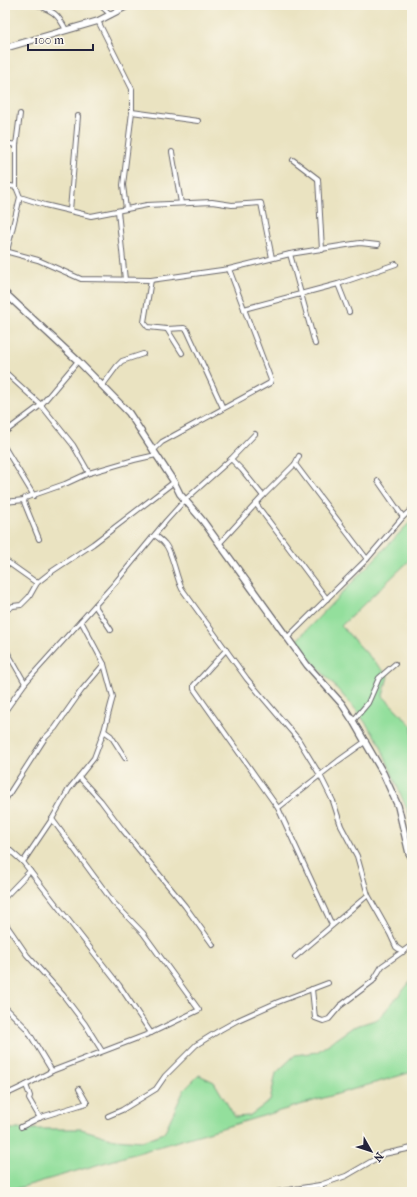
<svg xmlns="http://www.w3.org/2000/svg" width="417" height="1197" font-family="'IM FELL French Canon',serif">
	<rect width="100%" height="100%" fill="#fbf7ec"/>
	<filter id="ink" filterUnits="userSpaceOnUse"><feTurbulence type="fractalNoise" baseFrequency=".025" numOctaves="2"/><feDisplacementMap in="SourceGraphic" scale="8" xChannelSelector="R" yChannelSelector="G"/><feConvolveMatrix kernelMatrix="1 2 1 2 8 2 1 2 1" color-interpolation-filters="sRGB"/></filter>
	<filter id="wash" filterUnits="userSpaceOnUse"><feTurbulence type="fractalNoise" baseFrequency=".012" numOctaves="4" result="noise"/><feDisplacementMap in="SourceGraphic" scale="16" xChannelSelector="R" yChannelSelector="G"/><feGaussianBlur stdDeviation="0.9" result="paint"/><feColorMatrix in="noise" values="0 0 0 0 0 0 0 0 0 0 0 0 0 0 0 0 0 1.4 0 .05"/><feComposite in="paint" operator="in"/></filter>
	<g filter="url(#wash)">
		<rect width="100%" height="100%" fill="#eae3c1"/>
		<g fill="#93df9c" stroke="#5a806c">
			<polygon points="412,520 412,558 341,626 388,676 383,696 412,726 412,822 379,742 357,711 295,642"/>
			<polygon points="412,980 412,1072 5,1192 5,1129 81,1129 114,1139 142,1141 164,1133 184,1090 199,1075 214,1082 235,1117 249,1116 270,1101 276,1073 295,1055 317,1052 353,1027 378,1019"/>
		</g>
	</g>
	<g filter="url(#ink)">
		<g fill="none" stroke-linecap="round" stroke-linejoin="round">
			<defs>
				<g id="street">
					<path d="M38 5C54 12 58 14 66 30"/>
					<polyline points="100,5 111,15"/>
					<polyline points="98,21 132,89 132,112 123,185 126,209"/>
					<polyline points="132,112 198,121"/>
					<polyline points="5,143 16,145"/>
					<polyline points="172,152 181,203"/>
					<polyline points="293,160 318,179 322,250"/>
					<polyline points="5,185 16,187"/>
					<polyline points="20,197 45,205 91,216 147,205 212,202 232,205 261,203 272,258"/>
					<polyline points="70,210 78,116"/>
					<polyline points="118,211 125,280"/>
					<polyline points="5,251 38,260 81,279 151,280 229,269 290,254 353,244 360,243 378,245"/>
					<polyline points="7,251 20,197 16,187 16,145 20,114"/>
					<polyline points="290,254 315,344"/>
					<polyline points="151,280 144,322 148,327 167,329 184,328 187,330 223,408"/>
					<polyline points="338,284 349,312"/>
					<polyline points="244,309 338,284 396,264"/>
					<polyline points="167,329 182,353"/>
					<polyline points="5,372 41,405 73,445 89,473"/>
					<polyline points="103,385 117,366 122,361 143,354"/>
					<polyline points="5,432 41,405 78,361"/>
					<polyline points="5,448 34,496"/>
					<polyline points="153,451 162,442 270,383 271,380 229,269"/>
					<polyline points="231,459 255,434"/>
					<polyline points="295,464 367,559"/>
					<polyline points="378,481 403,517"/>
					<polyline points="5,502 24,500"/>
					<polyline points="256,504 327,599"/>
					<path d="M155 535C158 538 162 540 165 544 172 551 176 577 182 589L247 679 298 739 320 775 333 801 341 826 357 856 368 895 390 934 396 947 403 952"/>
					<polyline points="39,539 24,502 25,498 65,484 89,473 134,460 156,455"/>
					<polyline points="219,544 263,496 295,464 299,456"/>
					<polyline points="6,561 37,583"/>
					<polyline points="95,606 111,630"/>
					<polyline points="5,611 13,606 21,605 29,597 37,583 51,572 93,544 174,482"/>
					<polyline points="287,638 367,559 403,517 412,509"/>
					<polyline points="5,648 25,683"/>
					<polyline points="226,650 194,685 194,689 278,808 332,925"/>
					<polyline points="5,711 25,683 115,583 166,521 185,500 231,459 242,470 263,496"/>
					<polyline points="353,721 368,703 379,678 395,664"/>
					<polyline points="104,731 111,736 125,758"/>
					<polyline points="79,777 101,801 122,829 185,906 213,945"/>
					<polyline points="5,800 45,738 55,728 81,691 104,664"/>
					<polyline points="278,808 338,761 366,741"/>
					<polyline points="5,846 23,862 119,985 151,1033"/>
					<polyline points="23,862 52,819 69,789 94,758 104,731 111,704 113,697 104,664 81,621"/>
					<polyline points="5,897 30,871"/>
					<polyline points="5,923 27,955 63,995 85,1024 102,1051"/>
					<polyline points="295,957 368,895"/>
					<polyline points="312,989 315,1018 323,1021 329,1019 340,1006 373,981 382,966 412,945"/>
					<polyline points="5,1007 26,1028 52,1071"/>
					<polyline points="26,1085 30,1096 29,1099 40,1118"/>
					<polyline points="5,1095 26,1085 52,1071 151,1033 199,1010 143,933 113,902 52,819"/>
					<polyline points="108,1116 122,1110 156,1089 165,1076 196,1045 220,1030 238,1020 278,1002 328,983"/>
					<polyline points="21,1127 41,1117 87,1103 79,1089"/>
					<polyline points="320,1185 323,1192"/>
					<polyline points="276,1192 320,1185 346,1176 384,1154 412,1148"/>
				</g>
				<g id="secondary">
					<polyline points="5,48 98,21 129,5"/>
					<polyline points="5,293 78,361 129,413 174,482 180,494 203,521 307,665 342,704 353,721 383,773 398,806 409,853 412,858"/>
				</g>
			</defs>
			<use href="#street" stroke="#68666a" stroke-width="6"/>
			<use href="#secondary" stroke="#68666a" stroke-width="8"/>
			<use href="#street" stroke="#fff" stroke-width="4"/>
			<use href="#secondary" stroke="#fff" stroke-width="5.5"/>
		</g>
	</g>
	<rect width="417" height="1197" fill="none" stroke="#fbf7ec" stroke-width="20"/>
	<g transform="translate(371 1151) rotate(129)" stroke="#fbf7ec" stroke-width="3" paint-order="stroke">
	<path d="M0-3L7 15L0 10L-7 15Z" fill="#22223b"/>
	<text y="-6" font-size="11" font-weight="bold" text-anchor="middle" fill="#22223b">N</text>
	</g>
	<path d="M28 44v6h65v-6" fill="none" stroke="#22223b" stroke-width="2"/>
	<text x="34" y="44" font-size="12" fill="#22223b" stroke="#fbf7ec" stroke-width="3" paint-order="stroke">100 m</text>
</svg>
